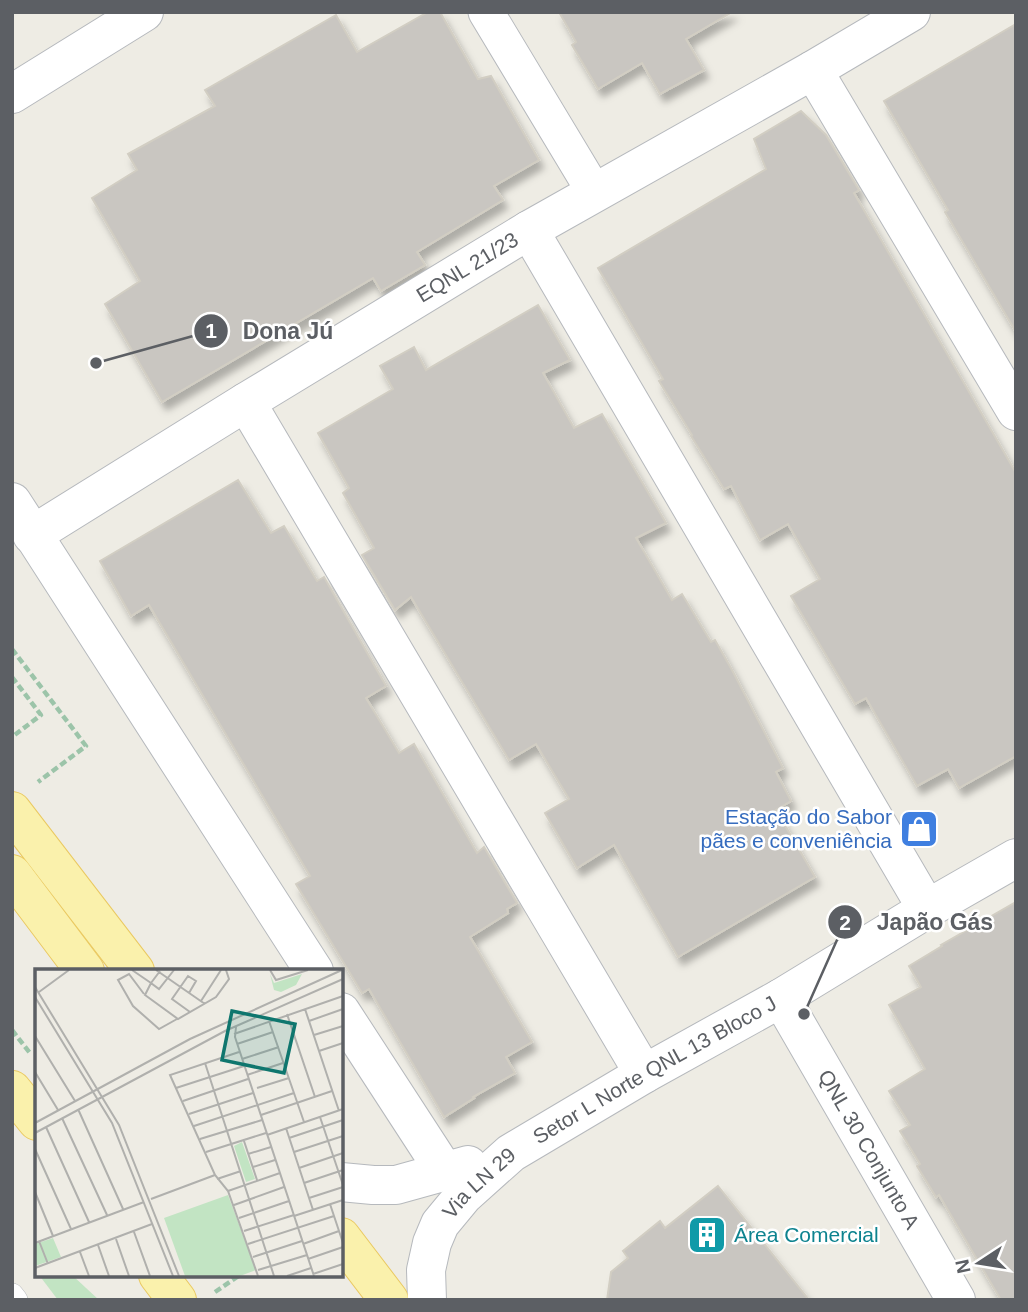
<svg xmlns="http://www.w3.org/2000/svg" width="1028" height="1312" font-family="Helvetica,sans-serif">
	<defs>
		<filter id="shadow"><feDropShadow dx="4.5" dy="8" stdDeviation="3.5" flood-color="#0004"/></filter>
	</defs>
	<rect width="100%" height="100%" fill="#eeece4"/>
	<polygon fill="#c2e4c3" points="39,1275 72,1275 99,1300 58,1300"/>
	<g fill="#c9c6c1" stroke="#d2cec3" stroke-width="2" filter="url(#shadow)">
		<polygon points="428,12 440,12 478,79 491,76 539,160 494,186 503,200 417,252 425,265 381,291 373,278 162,402 105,304 140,281 92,198 137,170 128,154 215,106 205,90 336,15 357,52"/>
		<polygon points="559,12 732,12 686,39 704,70 660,94 642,63 598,89 572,45 576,42"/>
		<polygon points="1016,24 1016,332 945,212 948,210 884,101"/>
		<polygon points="801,111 826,135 859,190 854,193 1016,473 1016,756 959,788 948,769 917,786 866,698 855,704 791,596 820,579 788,524 760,540 731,486 724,489 691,436 692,435 659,381 663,379 598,268 766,169 754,139"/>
		<polygon points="538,305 570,360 543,373 574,428 602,414 666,523 636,538 672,600 682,594 711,642 715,640 732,670 783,768 776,772 791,801 776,810 815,877 678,957 614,845 577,868 545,813 569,799 536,744 509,760 411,597 395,610 362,555 374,548 343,493 349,488 318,433 393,389 380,366 414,347 426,370"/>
		<polygon points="238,480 271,533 284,526 317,581 324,577 386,686 366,698 399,753 414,744 477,853 484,847 517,903 507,909 508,913 470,937 532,1042 506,1057 515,1073 473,1097 474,1098 444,1117 369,989 362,993 296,884 310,876 149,605 131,616 100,561"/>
		<polygon points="1016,902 1016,1300 1001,1300 939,1195 936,1197 917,1166 920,1164 900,1131 910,1125 889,1091 925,1069 889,1005 921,987 909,966 942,946 941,945"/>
		<polygon points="718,1186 809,1300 607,1300 611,1272 628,1258 623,1251 660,1221 665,1228"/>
	</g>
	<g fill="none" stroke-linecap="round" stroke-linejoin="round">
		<defs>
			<polyline id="service" points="12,1295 16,1300"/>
			<polyline id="pedestrian" points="486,12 595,193"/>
			<g id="minor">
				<polyline points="813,70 1016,411"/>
				<polyline points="12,94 144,12"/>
				<polyline points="529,230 927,909"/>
				<polyline points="246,402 644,1074"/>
				<path id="s1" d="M32 535 246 402 529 230 813 70 911 12"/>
				<path id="s2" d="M781 998 956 1300"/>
			</g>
			<g id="tertiary">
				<polyline points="12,502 314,971"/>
				<polyline points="341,1012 445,1172"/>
				<polyline points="341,1182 373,1185 396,1185 468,1165"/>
				<path id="s3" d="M427 1300 426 1270 432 1243 440 1224 464 1195 511 1153 644 1074 781 998 927 909 1016 858"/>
			</g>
			<g id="primary">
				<polyline points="12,811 135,971"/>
				<polyline points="12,874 85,971"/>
				<polyline points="12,1090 37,1121"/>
				<polyline points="341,1237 389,1300"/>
				<polyline points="158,1275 177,1300"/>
			</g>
		</defs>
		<use href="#service" stroke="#b6b9bd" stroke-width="24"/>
		<use href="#pedestrian" stroke="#b6b9bd" stroke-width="37"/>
		<use href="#minor" stroke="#b6b9bd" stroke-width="40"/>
		<use href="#tertiary" stroke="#b6b9bd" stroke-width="40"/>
		<use href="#primary" stroke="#eac961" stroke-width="40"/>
		<g stroke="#9cc4a9" stroke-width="4.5" stroke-dasharray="7 3.5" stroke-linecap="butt">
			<polyline points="12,649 86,746 38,782"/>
			<polyline points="12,677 41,715 12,737"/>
			<polyline points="12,1030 30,1053"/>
			<polyline points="215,1292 240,1275"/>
		</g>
		<use href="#service" stroke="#fff" stroke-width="23"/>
		<use href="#pedestrian" stroke="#fff" stroke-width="35"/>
		<use href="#minor" stroke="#fff" stroke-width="38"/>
		<use href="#tertiary" stroke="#fff" stroke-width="38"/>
		<use href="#primary" stroke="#faf1ac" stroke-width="38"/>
	</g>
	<defs>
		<symbol id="shop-square" viewBox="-11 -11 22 22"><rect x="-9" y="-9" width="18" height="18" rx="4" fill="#3f7fe0" stroke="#fff"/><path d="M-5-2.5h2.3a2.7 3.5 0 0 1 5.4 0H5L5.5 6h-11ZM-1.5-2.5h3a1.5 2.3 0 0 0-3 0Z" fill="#fff"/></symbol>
		<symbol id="building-square" viewBox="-11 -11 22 22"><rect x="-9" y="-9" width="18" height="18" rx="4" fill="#0f9aa8" stroke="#fff"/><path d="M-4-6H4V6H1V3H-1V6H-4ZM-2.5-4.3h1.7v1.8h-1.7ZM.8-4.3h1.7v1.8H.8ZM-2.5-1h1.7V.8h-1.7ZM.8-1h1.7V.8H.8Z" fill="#fff"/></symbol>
	</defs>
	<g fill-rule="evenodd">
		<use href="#shop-square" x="897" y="807" width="44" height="44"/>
		<use href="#building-square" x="685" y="1213" width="44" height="44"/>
	</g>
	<g text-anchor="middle" stroke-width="5" stroke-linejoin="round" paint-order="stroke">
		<g font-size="21" fill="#5c5f64" stroke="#fff">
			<text dy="7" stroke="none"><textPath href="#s1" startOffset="511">EQNL 21/23</textPath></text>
			<text dy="7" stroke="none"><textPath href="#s3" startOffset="345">Setor L Norte QNL 13 Bloco J</textPath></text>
			<text dy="7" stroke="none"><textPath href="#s2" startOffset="175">QNL 30 Conjunto A</textPath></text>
			<text dy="7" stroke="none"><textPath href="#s3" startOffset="135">Via LN 29</textPath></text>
		</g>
		<g font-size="21" fill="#366cbe" stroke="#fff" text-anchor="end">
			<text x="892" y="824">Estação do Sabor<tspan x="892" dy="24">pães e conveniência</tspan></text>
		</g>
		<g font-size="21" fill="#0d838f" stroke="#fff" text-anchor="start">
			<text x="734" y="1242">Área Comercial</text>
		</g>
	</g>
	<g transform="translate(35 969)">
		<rect width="308" height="308" fill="#eeece4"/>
		<path d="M235 5 239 14 267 5 261 16 246 23 239 21ZM207 173 220 210 211 213 199 177ZM193 226 221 301 205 307H150L129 249ZM18 269 26 288 0 297V275Z" fill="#c2e4c3"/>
		<path fill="none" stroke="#b0b0ad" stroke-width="2" d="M97 1 116 14 110 26 143 50 181 28 194 10 191 1M121 1 170 35M235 1 241 11 273 1M125 2 116 14 124 20 139 1M0 18 84 156 144 307M4 23 34 1M154 24 161 12 153 7 137 30 155 43M109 25 94 5 83 11 98 37 124 60 142 50M0 28 77 154 138 307M166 32 186 1M270 40 304 142M252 45 280 128M234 52 269 153M274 52 308 40M201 58 200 68 279 307M199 65 308 27M279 66 308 57M0 67 40 132M202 75 238 63M284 82 308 74M204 83 135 106 180 206 193 222 223 307M207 90 244 78M170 94 239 307M0 103 23 141M212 106 248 94M141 119 209 97M222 119 254 109M148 132 213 110M43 140 88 240M154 145 218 124M226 146 297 122M285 148 308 216M27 149 72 246M0 154 155 70 307 1M159 157 259 124M11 158 54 253M251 159 278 241M0 164 190 62 308 10M232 166 308 140M254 169 308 151M165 170 227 151M209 172 222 211M0 180 36 260M171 183 231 164M259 183 308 167M213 185 236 178M218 198 240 191M264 199 308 184M182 210 206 202M269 214 308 201M193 222 245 204M0 223 18 267M274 229 308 218M116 230 180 206M295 235 308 274M199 236 249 218M259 247 308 231M204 249 254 232M209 262 259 246M99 263 115 307M81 270 94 307M4 272 13 295M0 274 109 233M213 275 299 247M268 275 304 262M63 276 74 307M45 283 54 307M218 288 267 272M273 290 308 278M0 299 117 255M223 301 272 286M278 305 308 295M252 307 276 299"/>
		<path fill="#0f766e" fill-opacity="0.15" stroke="#0f766e" stroke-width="3.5" d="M197 42 260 55 249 104 187 91Z"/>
		<rect width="308" height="308" fill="none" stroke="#5c5f64" stroke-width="3.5"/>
	</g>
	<path fill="none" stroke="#5c5f64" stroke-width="2.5" d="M96 363L211 331M804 1014L845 922"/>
	<g fill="#5c5f64" stroke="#fff" stroke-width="2.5">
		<circle cx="96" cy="363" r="7"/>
		<circle cx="804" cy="1014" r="7"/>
		<circle cx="211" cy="331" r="18"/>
		<circle cx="845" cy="922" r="18"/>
	</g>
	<g font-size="21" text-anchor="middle" font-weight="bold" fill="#fff">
		<text x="211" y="338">1</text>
		<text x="845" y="930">2</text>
	</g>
	<g font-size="23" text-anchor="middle" font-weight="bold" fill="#5c5f64" stroke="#fff" stroke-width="5" stroke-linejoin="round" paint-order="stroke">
		<text x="288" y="339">Dona Jú</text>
		<text x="935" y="930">Japão Gás</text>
	</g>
	<rect width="1028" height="1312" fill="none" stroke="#5c5f64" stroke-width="28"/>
	<g transform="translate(979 1263) rotate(258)" stroke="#ffffff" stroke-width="5" paint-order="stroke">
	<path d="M0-5L12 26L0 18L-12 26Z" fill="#5c5f64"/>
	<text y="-10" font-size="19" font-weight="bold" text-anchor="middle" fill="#5c5f64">N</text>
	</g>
</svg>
